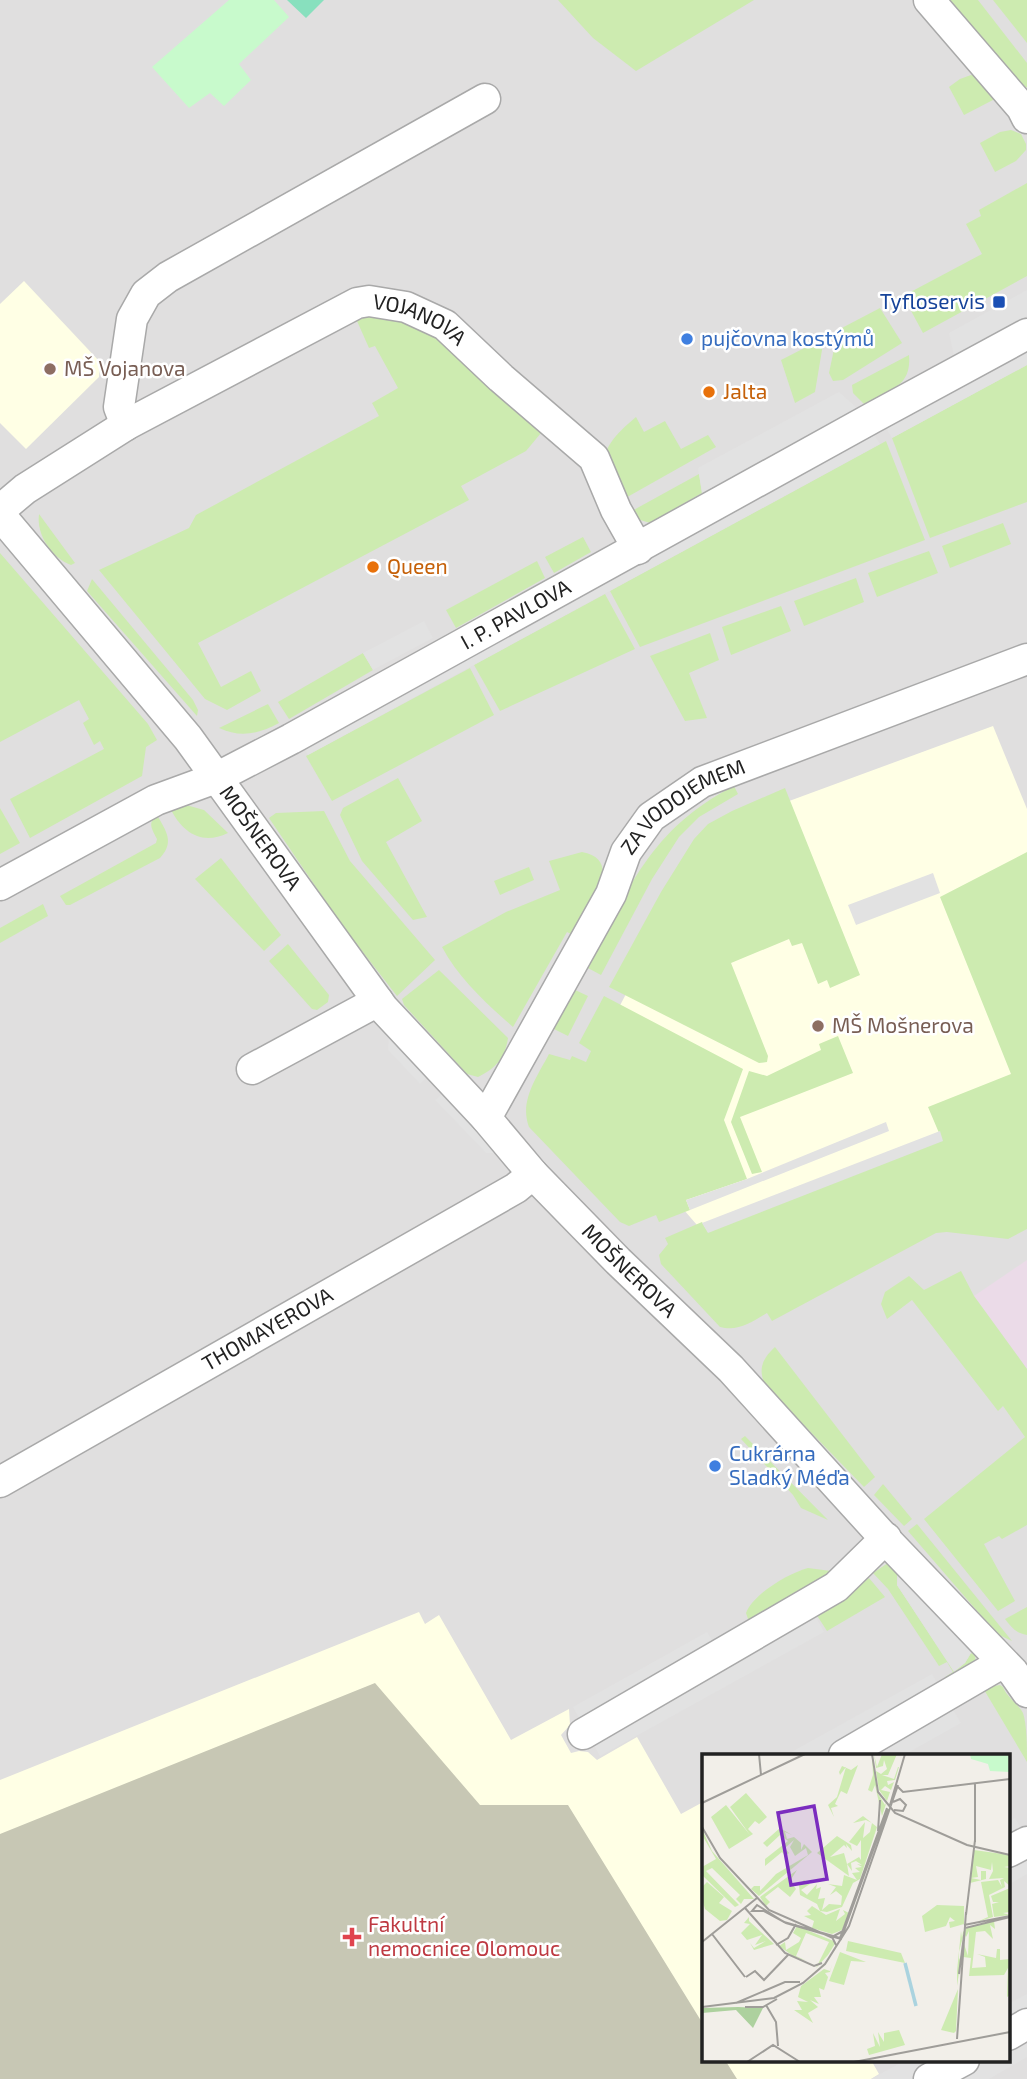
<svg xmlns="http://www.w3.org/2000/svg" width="1027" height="2079" font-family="'Exo 2',sans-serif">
	<rect width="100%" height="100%" fill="#f2efe9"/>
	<path fill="#e0dfdf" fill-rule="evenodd" d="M0 0H1027V2079H0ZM703 1755H1008V2060H703Z"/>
	<polygon fill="#ebdbe8" points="1027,1260 1027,1369 974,1296"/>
	<g fill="#ffffe5">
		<polygon points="24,281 100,362 99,377 26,449 0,423 0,304"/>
		<polygon points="993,726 1027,809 1027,1152 757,1294 577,1087 713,829"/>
		<polygon points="419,1612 425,1624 439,1615 511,1740 569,1709 570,1725 561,1735 571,1753 579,1751 588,1752 597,1760 637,1737 681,1814 703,1802 703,2060 871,2060 879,2074 871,2079 0,2079 0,1780"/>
	</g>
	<polygon fill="#c7c7b4" points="375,1683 480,1805 568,1805 703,2024 703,2060 725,2060 737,2079 0,2079 0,1834"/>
	<g fill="#cdebb0">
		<polygon points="558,0 754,0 636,71 593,38"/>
		<polygon points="943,0 978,0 1027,63 1027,87 1020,91"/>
		<polygon points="993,0 1027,0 1027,43"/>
		<polygon points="971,75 980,76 993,93 993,100 964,115 949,87 960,79"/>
		<polygon points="1011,130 1021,134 1026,144 1026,150 1016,161 995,172 980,143 1000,132"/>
		<polygon points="1027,183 1027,276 923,333 903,296 982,254 966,224 981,216 979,210"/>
		<polygon points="386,308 440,337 541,433 526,451 461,486 469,500 198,643 221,687 251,671 261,691 227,710 205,699 99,570 189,528 196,515 379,416 372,403 398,388 375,346 369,348 357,321"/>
		<polygon points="880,308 902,343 843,380 833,381 829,373 838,330"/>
		<polygon points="824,338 815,392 795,403 781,360"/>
		<path d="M909 355C912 387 889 390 864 404L853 393 852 385Z"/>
		<polygon points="1027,365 1027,502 930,538 892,438"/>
		<path d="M636 417 644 432 665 421 681 449 708 435 716 447 622 500 604 457C610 439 622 429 636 417Z"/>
		<polygon points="886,441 925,540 640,647 610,591"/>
		<polygon points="699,474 702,493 650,523 637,519 630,512"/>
		<path d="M39 514 75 563 71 565C52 558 36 535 39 514Z"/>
		<polygon points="1003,523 1011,544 950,568 942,546"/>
		<polygon points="583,537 591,552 554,573 545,557"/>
		<polygon points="929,551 938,573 877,597 868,573"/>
		<polygon points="0,553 148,724 157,740 146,747 142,776 30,838 10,799 104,749 100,741 94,745 83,723 89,719 79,700 0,742"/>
		<polygon points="537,561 545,578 456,628 446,610"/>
		<polygon points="856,578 864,602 804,626 794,601"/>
		<polygon points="92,579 193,700 198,710 197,716 87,591"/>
		<polygon points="605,594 635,649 500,711 474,665"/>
		<polygon points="781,606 791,631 731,655 722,627"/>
		<polygon points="710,633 719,660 689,673 707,718 685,721 650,656"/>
		<polygon points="363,653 373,670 289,719 278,702"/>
		<polygon points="470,668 494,715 332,801 306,756"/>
		<path d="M268 704 279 723C259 734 240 738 219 728Z"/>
		<polygon points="398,778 422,821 386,842 427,917 413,920 362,861 340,815 343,808"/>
		<path d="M734 786 738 794 699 817 679 837 652 879 601 975 586 967C629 889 650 829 734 786Z"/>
		<polygon points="785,788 860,975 830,988 827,980 818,984 802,943 792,946 789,939 731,963 768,1056 767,1062 759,1063 609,987 661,892 694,839 708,824 732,811"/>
		<path d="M186 805 204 810 228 833C201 846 182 832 170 808Z"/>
		<polygon points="0,808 20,843 0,854"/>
		<polygon points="324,811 350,861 435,960 397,996 341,924 269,818 276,813"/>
		<path d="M157 815C166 831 175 842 160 858L70 905H66L60 896 156 843 157 839C152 829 147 823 157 815Z"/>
		<path d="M582 852C628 860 585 913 573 935L567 932 513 1027C487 1004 459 979 442 947L506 912 560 890 549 861Z"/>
		<path d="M1027 852V1229L1008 1239 947 1232 936 1233 772 1321 767 1313C752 1322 738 1332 720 1327L661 1264 659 1255 668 1244 665 1238 702 1222 708 1232 942 1140 928 1107 1011 1074 940 897Z"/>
		<polygon points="221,858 281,935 264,951 195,879"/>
		<polygon points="529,867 534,880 500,895 494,881"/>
		<polygon points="43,904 48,916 0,943 0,928"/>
		<polygon points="288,944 329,995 328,1002 317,1010 312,1009 269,961"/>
		<path d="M439 970 508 1038C505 1058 496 1068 478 1077L467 1074 404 1005 402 999Z"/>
		<polygon points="573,989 588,996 568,1036 552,1028"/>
		<path d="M604 996 743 1069 724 1120 747 1179 686 1200 690 1210 659 1222 656 1215 629 1226 620 1222 529 1127C519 1101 537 1077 549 1054L570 1060 572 1056 586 1062 591 1051 579 1043Z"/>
		<polygon points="838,1036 853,1073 740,1117 762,1172 752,1174 731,1122 749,1071 767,1076 821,1050 819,1044"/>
		<polygon points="961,1271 974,1296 1027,1369 1027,1525 1002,1539 999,1536 984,1544 1015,1601 998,1611 924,1519 1025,1437 1003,1406 998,1411 912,1300 887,1319 881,1304 885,1292 909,1276 924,1290"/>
		<path d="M775 1347 875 1477 864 1487 765 1385C758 1369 762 1359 775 1347Z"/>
		<polygon points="745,1436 828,1520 801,1508 793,1495 741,1439"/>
		<polygon points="883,1484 912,1519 904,1526 874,1495"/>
		<polygon points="917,1524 1012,1641 997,1634 908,1531"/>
		<polygon points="888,1563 897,1567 897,1585 954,1671 965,1663 971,1653 975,1655 976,1666 951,1685 945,1677 953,1672 947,1662 939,1666 888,1589 873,1573"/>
		<path d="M808 1568 831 1571 832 1575 750 1625 746 1613C753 1594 789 1573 808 1568Z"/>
		<polygon points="869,1578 885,1597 827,1631 816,1614 851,1593"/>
		<path d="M1027 1607V1635C1016 1633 1012 1628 1005 1619Z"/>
		<path d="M1000 1685 1003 1687C1008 1699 1017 1702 1023 1713 1027 1725 1027 1747 1027 1762L983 1688Z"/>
	</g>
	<polygon fill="#c8facc" points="229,0 274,0 289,17 239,64 251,80 224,106 210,93 189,108 152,67"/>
	<polygon fill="#88e0be" points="287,0 324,0 306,18"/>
	<g fill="#e2e2e2">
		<polygon points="1027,290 1027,316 954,355 949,333"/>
		<polygon points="1027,353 1027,365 892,438 886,428"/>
		<polygon points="839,392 857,408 702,493 698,468"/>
		<polygon points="872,432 880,444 308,755 303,745"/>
		<polygon points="424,621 433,638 373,670 363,653"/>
		<polygon points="933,873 940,893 856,925 848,905"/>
		<polygon points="389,1037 427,1077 420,1084 388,1050"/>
		<polygon points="443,1093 498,1153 486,1153 435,1100"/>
		<polygon points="886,1122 889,1131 690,1210 686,1200 747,1179"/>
		<polygon points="940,1131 943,1141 708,1233 702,1223"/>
		<polygon points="899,1570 971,1653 965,1663 954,1672 897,1585"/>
		<polygon points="814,1614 824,1632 600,1756 573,1707 707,1632 725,1663"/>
		<polygon points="932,1674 961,1723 904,1755 786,1755"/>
		<polygon points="1015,1818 1027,1839 1027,1874 1008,1885 1008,1822"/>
		<polygon points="1027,1994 1027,2057 989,2079 871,2079 906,2060 1008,2060 1008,2004"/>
	</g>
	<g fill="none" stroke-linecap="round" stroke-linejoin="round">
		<defs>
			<g id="street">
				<polyline points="929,0 1022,108 1027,118"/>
				<polyline points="126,425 119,407 132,319 146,294 168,277 485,99"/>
				<path id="s1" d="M0 510 25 489 126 425 357 303 369 301 406 307 445 325 501 378 594 458 616 510 638 549"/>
				<path id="s2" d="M0 515 188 738 383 1008 486 1118 533 1174 618 1261 731 1369 890 1544 1013 1672 1027 1692"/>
				<path id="s3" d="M0 885 156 800 216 778 291 739 872 418 1027 334"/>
				<polyline points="252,1069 378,1001"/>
				<path id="s4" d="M486 1118 611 894 626 852 651 817 702 782 1027 659"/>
				<path id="s5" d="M0 1482 516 1188 533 1174"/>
				<polyline points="583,1734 836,1587 886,1538"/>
				<polyline points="844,1755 1002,1663"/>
				<polyline points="1008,1852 1027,1842"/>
				<polyline points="1008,2035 1027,2024"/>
				<polyline points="929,2079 964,2060"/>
			</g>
		</defs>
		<use href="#street" stroke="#a9a9a9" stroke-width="33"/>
		<use href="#street" stroke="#fff" stroke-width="30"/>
	</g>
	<rect fill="#1a4fb4" stroke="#fff" stroke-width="2.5" x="992" y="295" width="14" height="14" rx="3.5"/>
	<g fill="#3f7fe0" stroke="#fff" stroke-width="2.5">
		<circle cx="687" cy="339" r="7"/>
		<circle cx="715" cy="1466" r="7"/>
	</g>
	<g fill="#8d6e63" stroke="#fff" stroke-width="2.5">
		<circle cx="50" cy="369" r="7"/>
		<circle cx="818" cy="1026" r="7"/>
	</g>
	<g fill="#e8710a" stroke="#fff" stroke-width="2.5">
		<circle cx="709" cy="392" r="7"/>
		<circle cx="373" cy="567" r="7"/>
	</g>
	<path fill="#e0444e" stroke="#fff" stroke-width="2.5" d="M348.5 1926.5h7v7h7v7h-7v7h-7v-7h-7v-7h7z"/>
	<g text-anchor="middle" stroke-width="5" stroke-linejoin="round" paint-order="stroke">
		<g font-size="21" fill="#164399" stroke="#fff" text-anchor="end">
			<text x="985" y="309">Tyfloservis</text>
		</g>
		<g font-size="21" fill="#222" stroke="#fff">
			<text dy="7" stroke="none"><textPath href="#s1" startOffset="480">VOJANOVA</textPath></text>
			<text dy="7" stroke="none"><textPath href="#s3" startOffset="583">I. P. PAVLOVA</textPath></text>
			<text dy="7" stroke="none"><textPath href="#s4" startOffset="376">ZA VODOJEMEM</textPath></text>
			<text dy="7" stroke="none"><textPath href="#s2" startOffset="415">MOŠNEROVA</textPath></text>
			<text dy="7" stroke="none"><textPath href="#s2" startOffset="985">MOŠNEROVA</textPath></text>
			<text dy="7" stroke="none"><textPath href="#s5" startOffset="308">THOMAYEROVA</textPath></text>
		</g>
		<g font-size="21" fill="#366cbe" stroke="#fff" text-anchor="start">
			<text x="701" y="346">pujčovna kostýmů</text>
			<text x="729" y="1461">Cukrárna<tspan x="729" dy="24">Sladký Méďa</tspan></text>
		</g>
		<g font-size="21" fill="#785e54" stroke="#fff" text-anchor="start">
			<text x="64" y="376">MŠ Vojanova</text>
			<text x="832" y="1033">MŠ Mošnerova</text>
		</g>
		<g font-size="21" fill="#c56008" stroke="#fff" text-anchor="start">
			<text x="723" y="399">Jalta</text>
			<text x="387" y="574">Queen</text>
		</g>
		<g font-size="21" fill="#be3a42" stroke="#fff" text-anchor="start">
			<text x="368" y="1932">Fakultní<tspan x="368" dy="24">nemocnice Olomouc</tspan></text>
		</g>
	</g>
	<g transform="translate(702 1754)">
		<rect width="308" height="308" fill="#f2efe9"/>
		<path d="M170 0 175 38 183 51 185 47 177 36 174 17 179 20 185 15 182 6 181 12 174 14 172 0 175 13 180 0H195L186 21H180L192 25 196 13H197L193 26 185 27 186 31 192 28 189 36 183 32 179 36 188 38 180 62 173 31 170 38 166 36 171 21ZM156 11 145 40 139 37 133 50 136 52 129 54 132 63 126 51 135 43 144 13 138 21 137 18 140 12 149 16ZM44 39 65 63 57 70 53 67 46 75 51 80 27 95 9 63 24 51 48 81 28 53ZM161 62 175 73 158 125 151 129 140 153 125 158 118 157 115 150 98 141 97 131 102 126 108 130 99 136 105 141 115 130 114 135 119 133 116 145 123 144 120 156 127 150 139 151 140 142 134 137 128 141 134 133 126 130 140 132 142 121 155 126 150 119 158 118 153 114 160 113 155 110 160 111 154 107 149 109 150 117 145 110 147 122 115 99 135 82 149 91 150 97 144 90 145 94 142 91 128 103 142 99 145 110 157 103 159 106V86L155 92 147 88 163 68 161 84 168 78 170 69 164 66 151 69ZM78 74 90 81 83 78 85 85 92 83 99 89V96L102 90 110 98 57 142 49 135 52 132H58V137L74 120 106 101 104 94 93 102 88 93 92 86 83 94 87 99 83 102 80 98 63 112V105L86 87 78 81 65 93 61 89ZM0 75 10 97 52 145H42L39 150 34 145 38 141 10 114 4 117 37 151 33 153 0 121V113L14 105 0 81ZM272 96 308 101V112L302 113 308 114V132L302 127 303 133 287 141 291 163 275 168 286 163 279 128 296 126 300 133 298 126 302 124 287 125 291 117 290 108 289 116 274 112 276 123 269 124 279 126V117H284V125L268 129ZM95 116 88 127 94 135 88 143 76 133 63 143 68 148 64 152 58 143ZM5 128 22 143 17 149 30 157 25 166 18 167 3 155 1 148 0 151V133ZM308 134V158L301 159 308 161 292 163 290 150 297 148H291L289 142ZM235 151 262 152V170L248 174 247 168 253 167 248 163 244 172 223 178 220 162ZM110 152 124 161 138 155 134 167 143 160 141 156 147 159 140 176 130 180 110 174 112 167 102 162 109 161 105 157ZM47 163V167L72 190 52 196 48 189 52 194 64 187 53 191 60 181 45 186 39 179 48 170 42 169ZM292 167 293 175 288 171 291 185 283 177 274 178 270 214 284 213 283 203 275 200 294 204 295 195H298V206L308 205V241L305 243 306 214 302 221 267 222 269 204 261 203 262 190 266 202 267 177 264 183 262 179 257 198V206L260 199 255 232V217L259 177 260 184 261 178 265 174ZM95 172 134 188 126 201 114 214 127 188 104 179 94 202 105 207 91 202 77 192 83 188 84 196 97 188 99 184 91 179ZM146 187 199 199 203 209 144 197ZM138 198 164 208 149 207 142 231 127 227ZM130 210 128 218 123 219 126 223 127 220 122 236 117 234 119 243H112L117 250 108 246 116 253 106 259 111 269 92 256H100L95 247 106 248 96 243 99 232 122 215 128 217ZM256 235 254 277 252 279 239 276ZM197 276 203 291 167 301 165 295 173 292 171 279 178 293 176 278 182 288V279Z" fill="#cdebb0"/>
		<path d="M0 254 36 253 61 254 51 274 34 256 0 259Z" fill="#add19e"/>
		<path d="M268 0H308V18L288 17 286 10 269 5Z" fill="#c8facc"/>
		<path fill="none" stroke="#aad3df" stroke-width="3.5" d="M203 209 214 252"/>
		<path fill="none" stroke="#9f9d99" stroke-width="2" d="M57 0 59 21M170 0 176 38 193 59 265 91 308 101M273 29V88M195 32 201 38 308 25M191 48 198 45 204 51 201 57 192 56M0 49 103 0M188 51 203 0M185 54 138 184 82 168 55 151 50 157H62L84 169 139 185 186 55M0 73 18 104 67 156 131 184M176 77 178 46M43 154 83 199 112 212 120 209M264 161 273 86M262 171 308 162M10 180 43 223M0 188 55 144M74 191 86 184 94 170M134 191 130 183 141 177M257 220 263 174 308 163M44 223 53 217 62 226 86 201M34 249 83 228H98M64 251 74 268 76 292M0 253 72 244 101 229 123 210 147 172 196 31M43 253H61L75 245M255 285 264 158M45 308 71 291 98 308M152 308 308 278"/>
		<path fill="#7b2cbf" fill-opacity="0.15" stroke="#7b2cbf" stroke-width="3.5" d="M112 52 125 125 89 131 76 59Z"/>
		<rect width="308" height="308" fill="none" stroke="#222" stroke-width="3.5"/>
	</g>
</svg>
